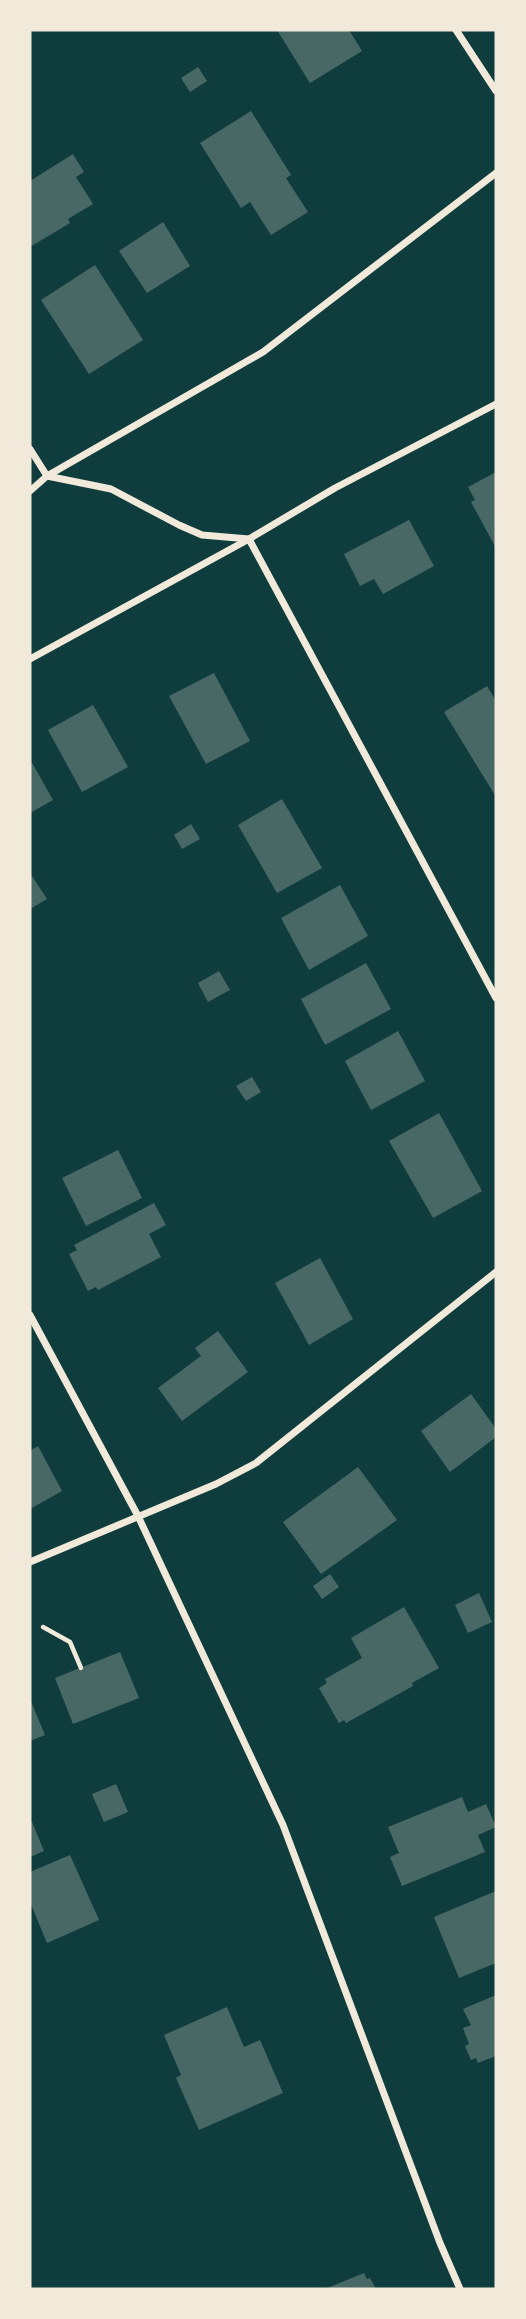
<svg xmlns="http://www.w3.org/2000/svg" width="526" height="2319" font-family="Barlow,sans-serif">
	<rect width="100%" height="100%" fill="#0f3d3e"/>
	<g fill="#486865">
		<polygon points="277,30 349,30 362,51 310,83"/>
		<polygon points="198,67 207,81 190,92 181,78"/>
		<polygon points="251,111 291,175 286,178 308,212 271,235 250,202 241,208 200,143"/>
		<polygon points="73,154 84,172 76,177 93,204 68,219 70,223 30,247 30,181"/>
		<polygon points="163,222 190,266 147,293 119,251"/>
		<polygon points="95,265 143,340 89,374 41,300"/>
		<polygon points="496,472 496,548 471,502 475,500 468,487"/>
		<polygon points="409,520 434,566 383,594 374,579 360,586 344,554"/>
		<polygon points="214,673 250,741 206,764 169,696"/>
		<polygon points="487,686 496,701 496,797 444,712"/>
		<polygon points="93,705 128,767 82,792 48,730"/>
		<polygon points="30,759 53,800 30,813"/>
		<polygon points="282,799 322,868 277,893 238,825"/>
		<polygon points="191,824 200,839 182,849 174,835"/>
		<polygon points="32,876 47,899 30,909 30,878"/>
		<polygon points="340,885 368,936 309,970 281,918"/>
		<polygon points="366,963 391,1009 325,1045 301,999"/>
		<polygon points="219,971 230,990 208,1002 198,983"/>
		<polygon points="398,1031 425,1081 371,1110 345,1061"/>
		<polygon points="252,1077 261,1092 246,1101 236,1086"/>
		<polygon points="439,1113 482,1191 433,1218 389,1141"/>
		<polygon points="118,1150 142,1198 86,1226 62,1178"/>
		<polygon points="154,1203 166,1225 149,1234 161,1257 98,1290 96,1287 88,1291 69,1254 77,1250 74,1245"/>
		<polygon points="320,1258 353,1319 309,1345 275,1283"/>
		<polygon points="218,1331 248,1372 182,1421 158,1388 201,1356 195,1348"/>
		<polygon points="471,1394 496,1429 496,1437 450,1472 421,1431"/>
		<polygon points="38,1446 62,1491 30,1509 30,1451"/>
		<polygon points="358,1467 397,1520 321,1574 283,1522"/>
		<polygon points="330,1574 339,1587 322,1599 313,1586"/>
		<polygon points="479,1593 492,1622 468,1633 455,1605"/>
		<polygon points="404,1607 439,1668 412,1683 413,1686 346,1723 344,1720 339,1723 319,1688 327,1683 325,1679 362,1658 351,1638"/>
		<polygon points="120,1652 139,1698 73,1724 55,1678"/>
		<polygon points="30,1699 45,1735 30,1741"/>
		<polygon points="116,1784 128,1812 104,1822 92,1794"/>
		<polygon points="462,1797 468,1812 486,1804 496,1827 478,1835 485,1852 402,1886 390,1857 399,1853 388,1827"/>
		<polygon points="32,1822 44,1851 30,1857 30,1823"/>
		<polygon points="70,1855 99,1920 47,1943 30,1902 30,1872"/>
		<polygon points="496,1891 496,1963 459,1978 434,1917"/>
		<polygon points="496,1995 496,2056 478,2063 476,2058 471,2060 465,2046 469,2044 463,2028 471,2025 463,2009"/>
		<polygon points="227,2007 244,2047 260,2040 283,2093 199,2130 176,2078 181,2075 164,2035"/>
		<polygon points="364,2273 367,2279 370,2278 376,2289 325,2289"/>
	</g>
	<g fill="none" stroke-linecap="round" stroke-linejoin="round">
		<polyline stroke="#f1e9da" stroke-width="4.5" points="43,1627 70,1642 81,1668"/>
		<g stroke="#f1e9da" stroke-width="7">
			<polyline points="456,30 496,91"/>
			<polyline points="30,449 47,476 111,489 179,525 202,535 249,539 496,998"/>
			<polyline points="30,491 47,476 263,352 496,173"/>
			<polyline points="30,659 249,539 335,488 496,404"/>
			<polyline points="30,1315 138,1516 283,1825 440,2243 460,2289"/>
			<polyline points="30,1562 216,1484 256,1463 496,1272"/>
		</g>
	</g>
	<rect width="526" height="2319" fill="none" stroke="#f1e9da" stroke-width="63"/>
</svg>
